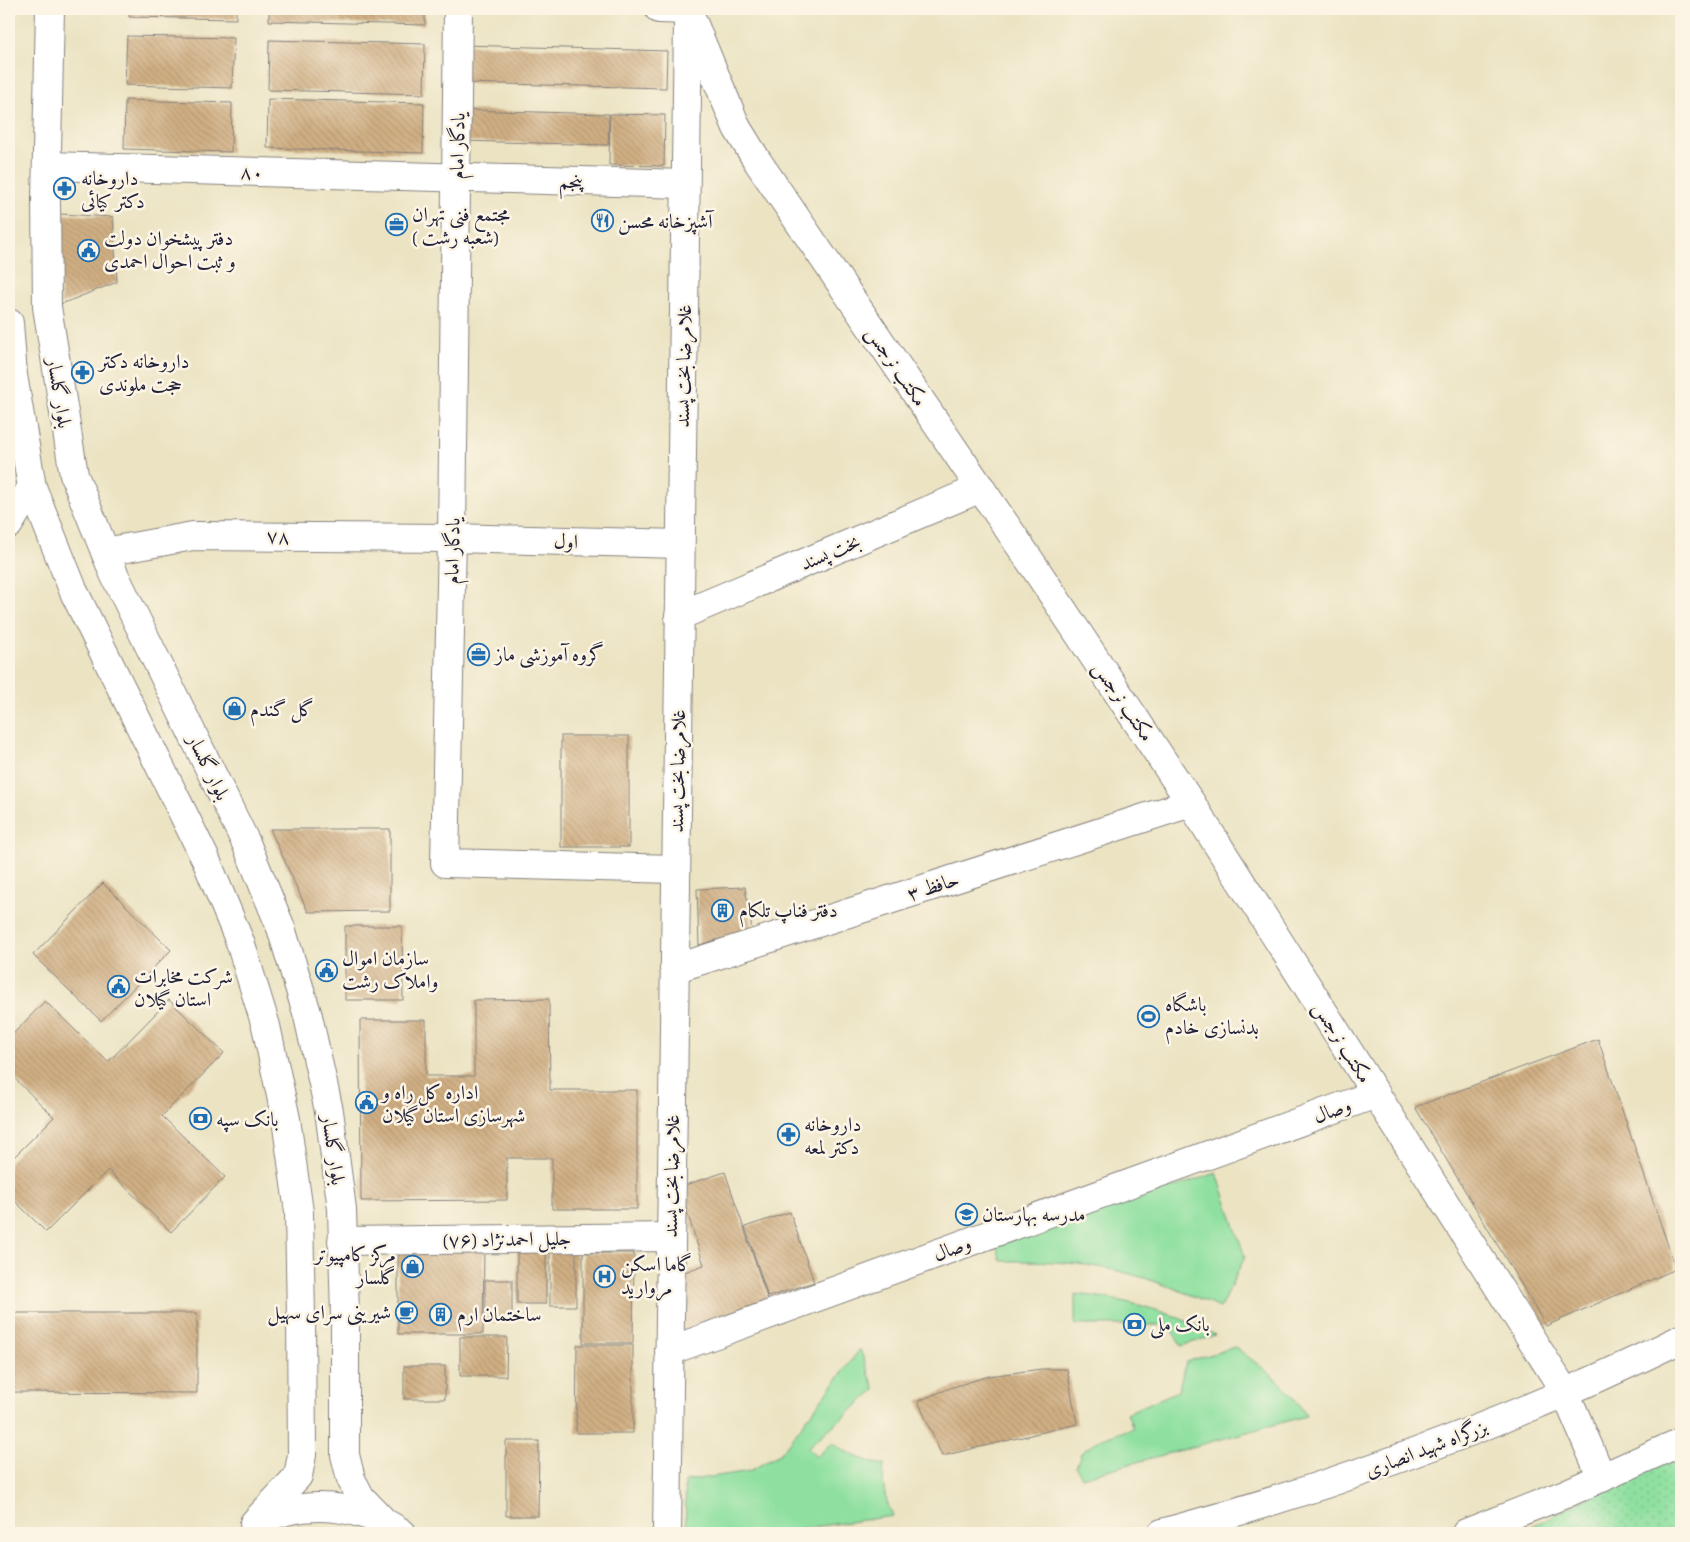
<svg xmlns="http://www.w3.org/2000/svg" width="1690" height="1542" font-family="Alegreya,Amiri,serif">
	<defs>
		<pattern id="park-dots" width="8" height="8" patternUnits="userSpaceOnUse" patternTransform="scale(1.25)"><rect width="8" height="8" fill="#8fe0a0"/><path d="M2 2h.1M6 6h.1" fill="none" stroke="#7bc08b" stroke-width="1.8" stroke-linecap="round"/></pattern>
		<pattern id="building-back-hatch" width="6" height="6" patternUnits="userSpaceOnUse" patternTransform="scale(1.25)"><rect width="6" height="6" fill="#d0af83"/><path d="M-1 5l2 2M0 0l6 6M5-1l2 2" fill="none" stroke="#b29672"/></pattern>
	</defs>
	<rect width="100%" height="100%" fill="#fcf5e5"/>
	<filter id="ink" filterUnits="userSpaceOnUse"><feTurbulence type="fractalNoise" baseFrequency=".02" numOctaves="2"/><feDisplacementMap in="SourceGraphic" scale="10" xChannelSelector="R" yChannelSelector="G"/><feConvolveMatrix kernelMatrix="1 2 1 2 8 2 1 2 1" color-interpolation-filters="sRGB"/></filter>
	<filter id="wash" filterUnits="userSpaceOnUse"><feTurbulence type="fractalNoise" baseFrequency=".0096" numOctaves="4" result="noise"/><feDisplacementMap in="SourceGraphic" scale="20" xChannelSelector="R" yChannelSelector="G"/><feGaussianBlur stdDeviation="1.12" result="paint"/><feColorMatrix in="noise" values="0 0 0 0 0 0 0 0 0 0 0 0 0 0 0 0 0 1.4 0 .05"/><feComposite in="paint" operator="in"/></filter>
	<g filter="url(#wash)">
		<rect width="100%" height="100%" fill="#ebe3c2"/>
		<g fill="#8fe0a0" stroke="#58816e">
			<path d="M1217 1173 1245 1257 1220 1308C1177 1288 1132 1271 1085 1265 1057 1261 1029 1261 1001 1261L996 1245Z"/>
			<path d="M1075 1294C1125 1299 1171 1311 1215 1335L1182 1346 1168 1325H1075Z"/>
			<path d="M1235 1347C1260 1366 1291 1387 1306 1416L1082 1477 1076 1467 1081 1453 1099 1440 1133 1428 1127 1413 1178 1391 1186 1362Z"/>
			<path d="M860 1349 875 1390 808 1447 816 1457 832 1443C848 1454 864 1461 884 1465 882 1484 884 1499 893 1516L768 1533H693L686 1523 685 1481 750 1471 781 1453Z"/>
		</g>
		<polygon fill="url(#park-dots)" stroke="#58816e" points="1681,1449 1681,1533 1519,1533"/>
		<g id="blocks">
			<g fill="url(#building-back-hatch)">
				<polygon points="130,9 236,9 236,19 129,17"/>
				<polygon points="269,9 425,9 425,25 269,21"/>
				<polygon points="127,36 234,38 232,88 125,85"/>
				<polygon points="269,40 425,44 424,94 268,90"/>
				<polygon points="463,45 667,51 666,88 462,83"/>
				<polygon points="268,99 424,103 423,153 267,148"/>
				<polygon points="125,100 232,103 231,152 124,149"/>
				<polygon points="463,110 609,114 608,145 462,141"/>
				<polygon points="610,114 665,115 664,166 609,165"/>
				<polygon points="60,214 113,217 117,282 61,304"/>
				<rect x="561" y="736" width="68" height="111"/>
				<polygon points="270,829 390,829 390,911 308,912"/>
				<polygon points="103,883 171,950 101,1021 33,955"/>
				<polygon points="745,887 752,930 699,945 697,889"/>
				<polygon points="345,926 402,926 403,1000 345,1000"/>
				<polygon points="549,999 550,1090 637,1090 637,1209 552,1209 552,1158 507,1158 507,1200 361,1201 360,1020 426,1020 426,1076 474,1076 474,1000"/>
				<polygon points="169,1000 224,1053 162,1116 225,1177 171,1232 108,1170 46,1232 9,1195 9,1162 54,1117 9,1073 9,1038 45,1001 108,1062"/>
				<polygon points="1598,1039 1676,1269 1546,1326 1415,1107"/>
				<polygon points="725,1172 770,1306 680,1336 679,1274 704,1265 679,1187"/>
				<polygon points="790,1212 814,1282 768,1297 745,1227"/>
				<rect x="517" y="1244" width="29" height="60"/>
				<polygon points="409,1246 484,1246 483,1334 398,1334 398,1257"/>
				<rect x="550" y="1252" width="26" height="54"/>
				<polygon points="583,1253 634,1253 633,1343 583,1343"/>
				<rect x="485" y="1280" width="27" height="43"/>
				<polygon points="9,1313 197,1313 197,1393 9,1392"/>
				<polygon points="460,1337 507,1337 506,1376 460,1376"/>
				<polygon points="577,1345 633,1345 633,1433 576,1433"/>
				<rect x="404" y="1366" width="41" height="33"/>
				<polygon points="1041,1369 1067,1369 1077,1424 942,1456 918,1401 953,1387 989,1376"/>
				<polygon points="506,1441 539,1441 538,1516 506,1516"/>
			</g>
		</g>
	</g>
	<g filter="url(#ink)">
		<use href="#blocks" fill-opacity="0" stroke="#86827e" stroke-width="1"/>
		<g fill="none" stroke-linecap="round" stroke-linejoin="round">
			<defs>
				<g id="minor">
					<polyline points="458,9 452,538 445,863 676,869"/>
					<polyline points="659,9 688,10"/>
					<polyline points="688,10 737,128 758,162 1035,568 1191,803 1565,1392"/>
					<polyline points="47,166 685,184"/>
					<polyline points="105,552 193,536 452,538 680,544"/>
					<polyline points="679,616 981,488"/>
					<polyline points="674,969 1191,803"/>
					<polyline points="342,1241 671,1237"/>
					<polyline points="669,1351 1376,1094"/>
					<polyline points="667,1533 688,21"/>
				</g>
				<polyline id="tertiary" points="9,524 32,487"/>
				<g id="primary">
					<polyline points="50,9 46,199 47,307 74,475 114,574 246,843 281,928 308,1016 329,1111 342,1209 345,1316 345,1455 351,1479 361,1498 385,1523"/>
					<polyline points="9,323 13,375 32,487 74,592 206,860 240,942 266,1026 286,1119 299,1212 301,1317 302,1455 298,1476 254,1523"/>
					<polyline points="1565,1392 1602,1478"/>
					<path d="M259 1521C305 1498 359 1504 402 1533"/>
					<path d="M1162 1533C1341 1485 1515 1420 1681 1339"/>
					<polyline points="1466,1533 1565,1494 1681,1442"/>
				</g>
			</defs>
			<use href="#minor" stroke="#86827e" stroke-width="30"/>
			<use href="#tertiary" stroke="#86827e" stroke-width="30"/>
			<use href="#primary" stroke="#86827e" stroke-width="30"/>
			<use href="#minor" stroke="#fff" stroke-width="28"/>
			<use href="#tertiary" stroke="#fff" stroke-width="28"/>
			<use href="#primary" stroke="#fff" stroke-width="28"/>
		</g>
	</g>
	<defs>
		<symbol id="pharmacy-ring" viewBox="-11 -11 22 22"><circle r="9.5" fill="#fcf5e5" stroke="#1f6fb2" stroke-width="1.5"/><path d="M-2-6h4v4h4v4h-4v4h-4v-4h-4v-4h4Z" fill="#1f6fb2"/></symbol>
		<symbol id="restaurant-ring" viewBox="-11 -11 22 22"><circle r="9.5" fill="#fcf5e5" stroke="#1f6fb2" stroke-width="1.5"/><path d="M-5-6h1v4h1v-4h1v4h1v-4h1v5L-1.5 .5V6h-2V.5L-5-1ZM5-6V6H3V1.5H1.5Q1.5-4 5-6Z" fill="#1f6fb2"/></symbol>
		<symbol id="office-ring" viewBox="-11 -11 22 22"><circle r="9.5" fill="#fcf5e5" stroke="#1f6fb2" stroke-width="1.5"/><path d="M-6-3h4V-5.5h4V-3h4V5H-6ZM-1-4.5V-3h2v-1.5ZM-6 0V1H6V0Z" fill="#1f6fb2"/></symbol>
		<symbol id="civic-ring" viewBox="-11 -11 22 22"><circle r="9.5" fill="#fcf5e5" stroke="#1f6fb2" stroke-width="1.5"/><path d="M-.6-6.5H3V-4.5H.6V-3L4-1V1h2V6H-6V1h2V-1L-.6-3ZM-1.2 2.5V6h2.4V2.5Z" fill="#1f6fb2"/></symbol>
		<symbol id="shop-ring" viewBox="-11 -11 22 22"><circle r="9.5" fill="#fcf5e5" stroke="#1f6fb2" stroke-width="1.5"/><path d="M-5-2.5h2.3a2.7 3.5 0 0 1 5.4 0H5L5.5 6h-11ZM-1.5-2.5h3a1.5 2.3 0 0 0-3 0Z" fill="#1f6fb2"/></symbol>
		<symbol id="building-ring" viewBox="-11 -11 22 22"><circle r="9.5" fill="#fcf5e5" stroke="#1f6fb2" stroke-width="1.5"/><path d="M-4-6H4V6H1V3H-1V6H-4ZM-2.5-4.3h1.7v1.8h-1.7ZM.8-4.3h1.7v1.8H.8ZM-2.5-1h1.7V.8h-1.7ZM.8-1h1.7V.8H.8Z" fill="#1f6fb2"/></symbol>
		<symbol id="stadium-ring" viewBox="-11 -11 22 22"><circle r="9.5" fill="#fcf5e5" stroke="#1f6fb2" stroke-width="1.5"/><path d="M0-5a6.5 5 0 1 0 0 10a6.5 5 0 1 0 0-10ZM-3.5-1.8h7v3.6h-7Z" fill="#1f6fb2"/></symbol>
		<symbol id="bank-ring" viewBox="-11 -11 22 22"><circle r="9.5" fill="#fcf5e5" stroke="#1f6fb2" stroke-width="1.5"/><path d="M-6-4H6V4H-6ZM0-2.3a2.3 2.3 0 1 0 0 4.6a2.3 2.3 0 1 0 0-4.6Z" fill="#1f6fb2"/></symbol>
		<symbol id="school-ring" viewBox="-11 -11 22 22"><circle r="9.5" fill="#fcf5e5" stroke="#1f6fb2" stroke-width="1.5"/><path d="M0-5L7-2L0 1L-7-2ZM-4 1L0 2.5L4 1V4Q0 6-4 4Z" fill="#1f6fb2"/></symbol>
		<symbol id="hospital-ring" viewBox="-11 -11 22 22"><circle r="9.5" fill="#fcf5e5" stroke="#1f6fb2" stroke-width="1.5"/><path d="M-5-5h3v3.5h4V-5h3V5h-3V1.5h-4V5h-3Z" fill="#1f6fb2"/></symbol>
		<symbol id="cafe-ring" viewBox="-11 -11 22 22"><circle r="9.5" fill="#fcf5e5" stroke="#1f6fb2" stroke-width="1.5"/><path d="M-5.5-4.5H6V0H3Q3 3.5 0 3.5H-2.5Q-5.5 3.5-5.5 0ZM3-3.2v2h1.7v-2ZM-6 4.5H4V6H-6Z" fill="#1f6fb2"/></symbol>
	</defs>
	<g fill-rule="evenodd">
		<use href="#pharmacy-ring" x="52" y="176" width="25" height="25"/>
		<use href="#restaurant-ring" x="590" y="208" width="25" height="25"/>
		<use href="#office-ring" x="384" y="212" width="25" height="25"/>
		<use href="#civic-ring" x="76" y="238" width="25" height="25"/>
		<use href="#pharmacy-ring" x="70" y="360" width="25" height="25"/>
		<use href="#office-ring" x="466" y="642" width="25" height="25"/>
		<use href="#shop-ring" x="222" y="696" width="25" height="25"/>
		<use href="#building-ring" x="710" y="898" width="25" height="25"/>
		<use href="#civic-ring" x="314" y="958" width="25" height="25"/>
		<use href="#civic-ring" x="106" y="974" width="25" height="25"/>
		<use href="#stadium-ring" x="1136" y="1004" width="25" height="25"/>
		<use href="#civic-ring" x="354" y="1090" width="25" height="25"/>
		<use href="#bank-ring" x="188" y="1106" width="25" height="25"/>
		<use href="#pharmacy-ring" x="776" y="1122" width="25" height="25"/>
		<use href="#school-ring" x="954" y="1202" width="25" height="25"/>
		<use href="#shop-ring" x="400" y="1254" width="25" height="25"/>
		<use href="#hospital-ring" x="592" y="1264" width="25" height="25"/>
		<use href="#cafe-ring" x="394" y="1300" width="25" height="25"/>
		<use href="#building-ring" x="428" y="1302" width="25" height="25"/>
		<use href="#bank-ring" x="1122" y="1312" width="25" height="25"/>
	</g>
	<g text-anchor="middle" stroke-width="5" stroke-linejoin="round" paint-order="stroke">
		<g font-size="20" fill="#22223b" stroke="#fcf5e5">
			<text transform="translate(457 146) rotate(-89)" y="7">یادگار امام</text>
			<text transform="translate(252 172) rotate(2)" y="7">۸۰</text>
			<text transform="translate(571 181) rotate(2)" y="7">پنجم</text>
			<text transform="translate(683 366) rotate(-89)" y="7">غلامرضا بخت پسند</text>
			<text transform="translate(897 366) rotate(56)" y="7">مکتب نرجس</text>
			<text transform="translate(60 393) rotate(81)" y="7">بلوار گلسار</text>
			<text x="278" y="543">۷۸</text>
			<text transform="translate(566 541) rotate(2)" y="7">اول</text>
			<text transform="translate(452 551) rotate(-89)" y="7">یادگار امام</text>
			<text transform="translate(830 552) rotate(-23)" y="7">بخت پسند</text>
			<text transform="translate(1124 701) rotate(56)" y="7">مکتب نرجس</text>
			<text transform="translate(209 767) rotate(64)" y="7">بلوار گلسار</text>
			<text transform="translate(677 771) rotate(-89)" y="7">غلامرضا بخت پسند</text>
			<text transform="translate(933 886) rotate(-18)" y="7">حافظ ۳</text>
			<text transform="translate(1343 1042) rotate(58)" y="7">مکتب نرجس</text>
			<text transform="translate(1332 1110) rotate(-20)" y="7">وصال</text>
			<text transform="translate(334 1150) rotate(82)" y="7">بلوار گلسار</text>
			<text transform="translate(671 1176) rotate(-89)" y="7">غلامرضا بخت پسند</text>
			<text transform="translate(507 1239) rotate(-1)" y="7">جلیل احمدنژاد (۷۶)</text>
			<text transform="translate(952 1248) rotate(-20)" y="7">وصال</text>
			<text transform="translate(1426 1448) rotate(-21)" y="7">بزرگراه شهید انصاری</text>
		</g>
		<g font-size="20" fill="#22223b" stroke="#fcf5e5" text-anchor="start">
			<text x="81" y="185">داروخانه<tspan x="81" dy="23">دکتر کیائی</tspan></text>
			<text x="412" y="221">مجتمع فنی تهران<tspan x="412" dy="23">( شعبه رشت)</tspan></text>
			<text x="618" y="228">آشپزخانه محسن</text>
			<text x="104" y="245">دفتر پیشخوان دولت<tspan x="104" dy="23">و ثبت احوال احمدی</tspan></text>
			<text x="99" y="368">داروخانه دکتر<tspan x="99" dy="23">حجت ملوندی</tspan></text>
			<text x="495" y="661">گروه آموزشی ماز</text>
			<text x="250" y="716">گل گندم</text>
			<text x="739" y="917">دفتر فناپ تلکام</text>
			<text x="342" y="965">سازمان اموال<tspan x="342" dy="23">واملاک رشت</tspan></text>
			<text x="134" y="983">شرکت مخابرات<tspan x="134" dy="23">استان گیلان</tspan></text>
			<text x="1165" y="1011">باشگاه<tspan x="1165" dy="23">بدنسازی خادم</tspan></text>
			<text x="382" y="1099">اداره کل راه و<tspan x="382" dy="23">شهرسازی استان گیلان</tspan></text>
			<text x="216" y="1126">بانک سپه</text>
			<text x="804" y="1131">داروخانه<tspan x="804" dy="23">دکتر لمعه</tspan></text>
			<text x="982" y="1221">مدرسه بهارستان</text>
			<text x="396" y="1261" text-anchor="end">مرکز کامپیوتر<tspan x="396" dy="23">گلسار</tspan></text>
			<text x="621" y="1271">گاما اسکن<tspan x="621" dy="23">مروارید</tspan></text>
			<text x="391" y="1319" text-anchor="end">شیرینی سرای سهیل</text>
			<text x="457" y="1321">ساختمان ارم</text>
			<text x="1150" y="1331">بانک ملی</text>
		</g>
	</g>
	<rect width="1690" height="1542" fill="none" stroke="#fcf5e5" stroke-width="30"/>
</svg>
